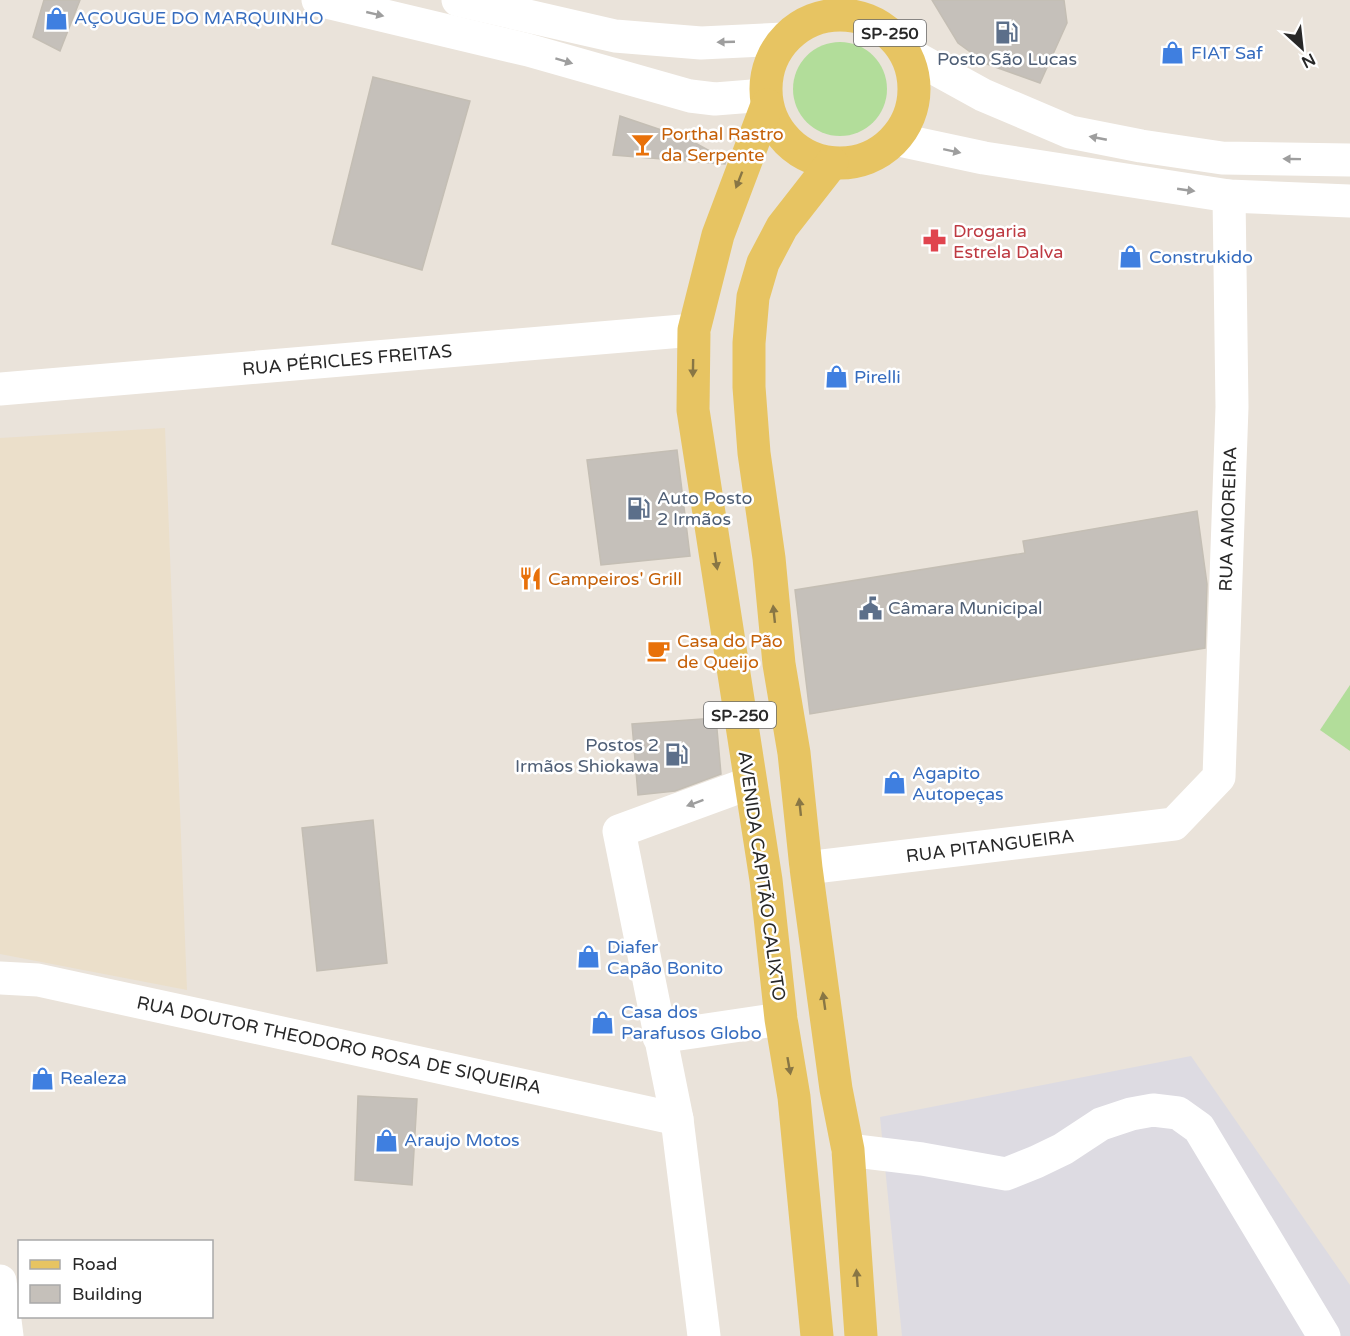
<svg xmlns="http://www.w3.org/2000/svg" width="1350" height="1336" font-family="'Varela Round',sans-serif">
	<rect width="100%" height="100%" fill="#eae3da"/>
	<polygon fill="#dddbe2" points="1191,1056 1350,1285 1350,1336 902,1336 880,1117"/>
	<polygon fill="#ebdfca" points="165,428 187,990 0,954 0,438"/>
	<g fill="#b2dd9a">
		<circle cx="840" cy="89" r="47"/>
		<polygon points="1350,685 1350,751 1320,730"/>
	</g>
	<g fill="#c5c0ba" stroke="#c4beb4" stroke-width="1.5">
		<polygon points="44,0 80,0 60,51 33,37"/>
		<polygon points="932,0 1064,0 1067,23 1040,83 987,64 958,43"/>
		<polygon points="373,77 470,101 422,270 332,244"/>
		<polygon points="620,116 688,139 726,160 725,164 613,155"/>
		<polygon points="677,450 690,556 601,565 587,460"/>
		<polygon points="1197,511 1207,584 1205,648 810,714 795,590 1025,553 1023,541"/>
		<polygon points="716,718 721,774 675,791 638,795 632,724"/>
		<polygon points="373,820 387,963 317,971 302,828"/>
		<polygon points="358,1096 417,1099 412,1185 355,1180"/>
	</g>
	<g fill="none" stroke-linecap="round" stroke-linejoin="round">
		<g stroke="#fff" stroke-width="33">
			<polyline points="318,0 528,50 690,96 715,99 765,95"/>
			<polyline points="458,0 615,36 701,43 784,39"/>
			<polyline points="905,52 983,95 1070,132 1141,146 1222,158 1350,160"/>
			<polyline points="895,139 984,158 1229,196 1350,201"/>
			<polyline points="0,389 694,330"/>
			<polyline points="806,868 1174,824 1219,777 1232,407 1229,196"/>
			<polyline points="0,978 38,980 677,1119"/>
			<polyline points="659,1037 781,1019"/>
			<polyline points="848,1150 922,1159 1006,1174 1036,1162 1063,1149 1101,1124 1131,1114 1153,1110 1178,1113 1199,1128 1324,1336"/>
			<polyline points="0,1281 7,1336"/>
			<polyline points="704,1336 677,1119 619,831 750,783"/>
		</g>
		<g stroke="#e7c462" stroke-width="33">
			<circle cx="840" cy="89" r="74"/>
			<polyline points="767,105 718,235 694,330 693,410 766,880 781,1019 794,1097 817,1336"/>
			<polyline points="832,163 782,227 763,263 753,297 749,343 749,387 754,453 769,558 779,664 794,753 806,868 836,1089 848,1150 861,1336"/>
		</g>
	</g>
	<defs><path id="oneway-solid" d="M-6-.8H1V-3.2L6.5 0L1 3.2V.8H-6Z" transform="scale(1.5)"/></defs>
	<g fill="#9e9e9e">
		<use href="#oneway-solid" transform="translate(375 14) rotate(13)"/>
		<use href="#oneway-solid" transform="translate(726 42) rotate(178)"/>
		<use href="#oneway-solid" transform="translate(564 61) rotate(17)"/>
		<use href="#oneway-solid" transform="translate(1098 138) rotate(-169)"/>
		<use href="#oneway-solid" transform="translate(952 151) rotate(12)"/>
		<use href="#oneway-solid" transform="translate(1292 159) rotate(-179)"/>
		<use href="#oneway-solid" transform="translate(1186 190) rotate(8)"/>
		<use href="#oneway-solid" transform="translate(695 803) rotate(160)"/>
	</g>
	<g fill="#887645">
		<use href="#oneway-solid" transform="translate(739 180) rotate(111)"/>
		<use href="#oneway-solid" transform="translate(693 368) rotate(91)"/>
		<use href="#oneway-solid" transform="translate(716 561) rotate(81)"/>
		<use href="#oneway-solid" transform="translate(774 614) rotate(-96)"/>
		<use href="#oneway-solid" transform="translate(800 807) rotate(-96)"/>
		<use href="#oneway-solid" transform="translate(824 1001) rotate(-98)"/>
		<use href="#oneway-solid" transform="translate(789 1066) rotate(80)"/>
		<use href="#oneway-solid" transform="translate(857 1278) rotate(-94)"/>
	</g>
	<defs>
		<symbol id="shop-bare" viewBox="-9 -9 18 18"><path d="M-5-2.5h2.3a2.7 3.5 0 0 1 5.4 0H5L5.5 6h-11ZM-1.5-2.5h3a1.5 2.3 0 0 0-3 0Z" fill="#3f7fe0" stroke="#fff" stroke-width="2.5" paint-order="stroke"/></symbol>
		<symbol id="fuel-bare" viewBox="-9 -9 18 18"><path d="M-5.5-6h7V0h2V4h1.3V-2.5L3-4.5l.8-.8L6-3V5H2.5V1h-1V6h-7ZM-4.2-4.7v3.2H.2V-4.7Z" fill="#5c6f8a" stroke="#fff" stroke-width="2.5" paint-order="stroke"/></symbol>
		<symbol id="bar-bare" viewBox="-9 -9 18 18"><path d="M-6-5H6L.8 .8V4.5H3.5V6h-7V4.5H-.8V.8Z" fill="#e8710a" stroke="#fff" stroke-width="2.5" paint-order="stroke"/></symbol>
		<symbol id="pharmacy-bare" viewBox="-9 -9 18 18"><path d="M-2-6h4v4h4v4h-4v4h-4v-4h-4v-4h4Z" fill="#e0444e" stroke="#fff" stroke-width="2.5" paint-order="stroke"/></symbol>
		<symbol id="restaurant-bare" viewBox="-9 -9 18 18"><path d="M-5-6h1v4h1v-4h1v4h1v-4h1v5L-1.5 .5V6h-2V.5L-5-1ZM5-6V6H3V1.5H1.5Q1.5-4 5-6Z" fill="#e8710a" stroke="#fff" stroke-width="2.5" paint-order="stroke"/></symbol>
		<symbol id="civic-bare" viewBox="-9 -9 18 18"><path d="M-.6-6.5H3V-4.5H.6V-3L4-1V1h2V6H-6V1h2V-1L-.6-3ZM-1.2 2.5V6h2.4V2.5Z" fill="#5c6f8a" stroke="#fff" stroke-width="2.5" paint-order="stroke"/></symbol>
		<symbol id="cafe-bare" viewBox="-9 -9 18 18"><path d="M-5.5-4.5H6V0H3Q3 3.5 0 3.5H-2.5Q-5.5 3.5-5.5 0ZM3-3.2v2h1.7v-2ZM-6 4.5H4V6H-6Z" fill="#e8710a" stroke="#fff" stroke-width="2.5" paint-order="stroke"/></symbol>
	</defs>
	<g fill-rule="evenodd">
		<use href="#shop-bare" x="40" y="2" width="33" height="33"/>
		<use href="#fuel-bare" x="990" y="16" width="33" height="33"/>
		<use href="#shop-bare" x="1156" y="36" width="33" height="33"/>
		<use href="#bar-bare" x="626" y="128" width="33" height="33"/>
		<use href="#pharmacy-bare" x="918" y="224" width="33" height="33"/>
		<use href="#shop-bare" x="1114" y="240" width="33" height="33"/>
		<use href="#shop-bare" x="820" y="360" width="33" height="33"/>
		<use href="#fuel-bare" x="622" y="492" width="33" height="33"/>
		<use href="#restaurant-bare" x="514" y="562" width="33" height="33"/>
		<use href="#civic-bare" x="854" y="592" width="33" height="33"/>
		<use href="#cafe-bare" x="642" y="634" width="33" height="33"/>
		<use href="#fuel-bare" x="660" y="738" width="33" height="33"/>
		<use href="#shop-bare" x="878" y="766" width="33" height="33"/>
		<use href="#shop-bare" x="572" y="940" width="33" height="33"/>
		<use href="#shop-bare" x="586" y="1006" width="33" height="33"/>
		<use href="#shop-bare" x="26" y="1062" width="33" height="33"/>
		<use href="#shop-bare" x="370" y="1124" width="33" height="33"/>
	</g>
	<g text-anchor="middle" stroke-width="5" stroke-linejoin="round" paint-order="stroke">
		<g fill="#fff" stroke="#686868" stroke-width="1.5">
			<rect x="854" y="20" width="72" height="26" rx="4.5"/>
			<rect x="704" y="702" width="72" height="26" rx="4.5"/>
		</g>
		<g font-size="16" font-weight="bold" fill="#282828">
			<text x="890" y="39">SP-250</text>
			<text x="740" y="721">SP-250</text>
		</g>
		<g font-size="18" fill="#366cbe" stroke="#fff" text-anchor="start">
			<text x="74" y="24">AÇOUGUE DO MARQUINHO</text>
			<text x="1191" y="59">FIAT Saf</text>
			<text x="1149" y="263">Construkido</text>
			<text x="854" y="383">Pirelli</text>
			<text x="912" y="779">Agapito<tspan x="912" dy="21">Autopeças</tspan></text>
			<text x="607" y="953">Diafer<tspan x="607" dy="21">Capão Bonito</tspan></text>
			<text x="621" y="1018">Casa dos<tspan x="621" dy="21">Parafusos Globo</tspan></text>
			<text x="60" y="1084">Realeza</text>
			<text x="404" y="1146">Araujo Motos</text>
		</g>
		<g font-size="18" fill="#4e5e75" stroke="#fff" text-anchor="start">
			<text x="1007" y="65" text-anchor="middle">Posto São Lucas</text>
			<text x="657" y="504">Auto Posto<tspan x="657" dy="21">2 Irmãos</tspan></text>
			<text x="888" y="614">Câmara Municipal</text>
			<text x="659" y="751" text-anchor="end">Postos 2<tspan x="659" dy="21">Irmãos Shiokawa</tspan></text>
		</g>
		<g font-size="18" fill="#c56008" stroke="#fff" text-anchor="start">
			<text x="661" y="140">Porthal Rastro<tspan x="661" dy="21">da Serpente</tspan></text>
			<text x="548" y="585">Campeiros' Grill</text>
			<text x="677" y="647">Casa do Pão<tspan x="677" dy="21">de Queijo</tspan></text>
		</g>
		<g font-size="18" fill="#be3a42" stroke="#fff" text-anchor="start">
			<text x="953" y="237">Drogaria<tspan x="953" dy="21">Estrela Dalva</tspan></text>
		</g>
		<g font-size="18" fill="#282828" stroke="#fff">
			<text transform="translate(347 360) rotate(-5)" y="6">RUA PÉRICLES FREITAS</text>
			<text transform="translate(1228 519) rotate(-88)" y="6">RUA AMOREIRA</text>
			<text transform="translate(990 846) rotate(-7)" y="6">RUA PITANGUEIRA</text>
			<text transform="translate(762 876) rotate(82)" y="6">AVENIDA CAPITÃO CALIXTO</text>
			<text transform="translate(339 1045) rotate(12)" y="6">RUA DOUTOR THEODORO ROSA DE SIQUEIRA</text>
		</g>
	</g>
	<rect x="18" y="1240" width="195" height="78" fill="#ffffff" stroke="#a9a9a9" stroke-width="1.5"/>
	<rect x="30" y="1260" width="30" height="9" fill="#e7c462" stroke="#a9a9a9" stroke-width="1.5"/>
	<text x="72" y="1270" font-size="18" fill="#282828">Road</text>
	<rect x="30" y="1285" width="30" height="18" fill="#c5c0ba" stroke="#a9a9a9" stroke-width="1.5"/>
	<text x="72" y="1300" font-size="18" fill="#282828">Building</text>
	<g transform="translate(1302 48) rotate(153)" stroke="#ffffff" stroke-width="4.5" paint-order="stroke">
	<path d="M0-4.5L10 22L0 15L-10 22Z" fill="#282828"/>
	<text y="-9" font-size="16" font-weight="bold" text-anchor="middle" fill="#282828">N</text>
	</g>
</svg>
